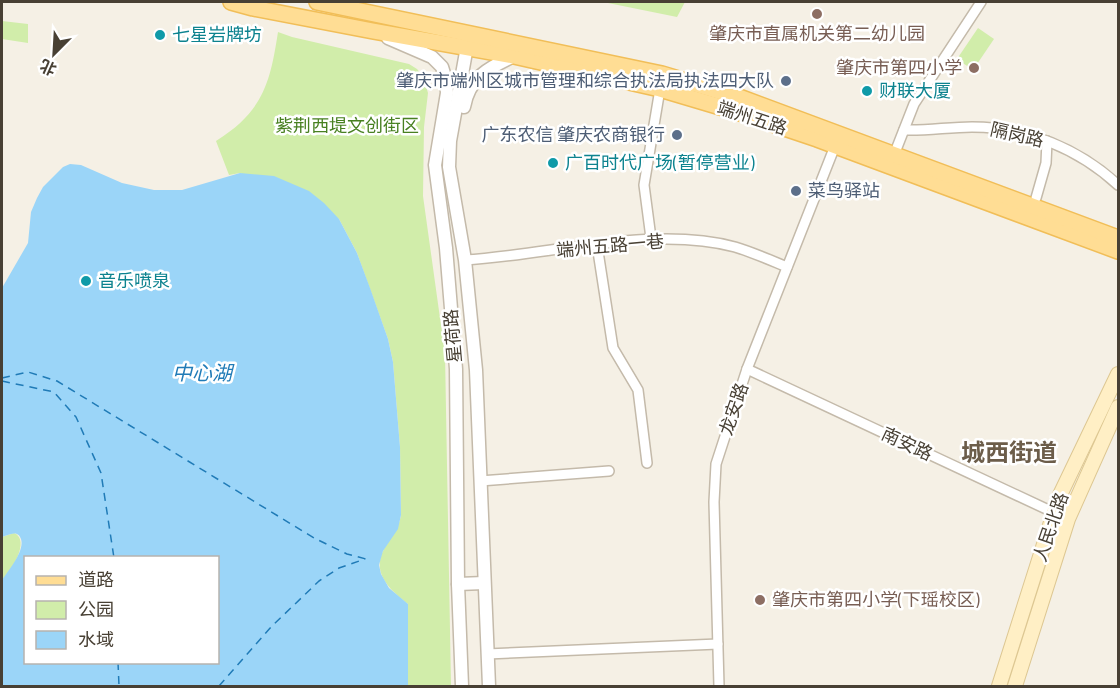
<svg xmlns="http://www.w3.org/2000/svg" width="1120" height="688" font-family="Barlow,'Noto Sans SC',sans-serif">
	<rect width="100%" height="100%" fill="#f5f0e5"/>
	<g fill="#d1edaa">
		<polygon points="603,2 685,2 677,17"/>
		<polygon points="2,21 28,24 28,43 2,39"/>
		<polygon points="978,28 994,39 973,70 957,59"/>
		<path d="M278 32 292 37 409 64 417 69 423 76 428 93 424 127 423 196 445 354 451 686H408V604C390 590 371 573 384 549 392 533 397 535 401 515L400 447 393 362 388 339 357 253 339 219 240 173 229 175 216 141C263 111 270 84 278 32Z"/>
		<path d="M14 533C31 540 11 572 2 581V537Z"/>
	</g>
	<path fill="#9bd5f8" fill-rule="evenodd" d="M70 164 81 165 122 183 154 190H182L240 173 274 176 309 191 324 203 339 219 357 253 370 288 388 339 393 362 400 447 401 515 398 529 383 551 379 565 381 574 389 588 408 604V686H2C1 673 0 586 2 580 8 571 25 551 21 539 18 529 8 535 2 537V288L28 243 31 212 37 198 43 187 63 167ZM26 558H218V662H26Z"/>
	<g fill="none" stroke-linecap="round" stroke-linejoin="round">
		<g stroke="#207bb7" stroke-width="1.5" stroke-dasharray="8 6" stroke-linecap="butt">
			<polyline points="2,378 28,372 57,381 314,538 347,554 366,559"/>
			<polyline points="2,381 54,392 76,417 101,473 114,558"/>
			<polyline points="118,662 119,686"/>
			<polyline points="219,686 271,627 319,581 339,568 365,559"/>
		</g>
		<defs>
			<g id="minor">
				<path d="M904 130C927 131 949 127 972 127 1027 127 1079 149 1118 185"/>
				<polyline points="894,155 914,104 981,2"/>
				<polyline points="1036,198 1046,163 1047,141"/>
				<polyline points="651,238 644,185 660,89"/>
				<polyline points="597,245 613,348 638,390 647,463"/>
				<path d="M465 260C550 255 653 225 735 247 752 252 770 260 787 267"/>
				<polyline points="747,369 1057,514"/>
				<polyline points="480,481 609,471"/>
				<polyline points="487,654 718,644"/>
				<polyline points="719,686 714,502 716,464 747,369 835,146"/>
			</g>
			<g id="tertiary">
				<polyline points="388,38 432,57 442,67 446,80 447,93 435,165 446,248 456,369 458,584 462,686"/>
				<polyline points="468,41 450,141 449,167 465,260 476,370 489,686"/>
				<path d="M464 107C469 78 488 68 514 56"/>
				<polyline points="458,584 484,583"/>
			</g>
			<g id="secondary">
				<polyline points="999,686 1059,497 1118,374"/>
				<polyline points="1015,686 1068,519 1118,407"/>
			</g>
			<g id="primary">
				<polyline points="231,2 253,8 373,31 514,56 660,89 734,111 817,139 1118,251"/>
				<polyline points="317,2 662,74 739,97 1118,238"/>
			</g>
		</defs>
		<use href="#minor" stroke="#c4baaa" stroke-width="12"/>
		<use href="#tertiary" stroke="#c4baaa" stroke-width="15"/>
		<use href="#secondary" stroke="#ddc792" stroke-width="16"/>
		<use href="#primary" stroke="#f1be58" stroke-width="18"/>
		<use href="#minor" stroke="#fff" stroke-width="9"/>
		<use href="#tertiary" stroke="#fff" stroke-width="12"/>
		<use href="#secondary" stroke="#ffefc5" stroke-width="14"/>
		<use href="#primary" stroke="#ffdd94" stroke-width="15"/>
	</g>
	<g fill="#8d6e63" stroke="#fff" stroke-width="2">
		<circle cx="817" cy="14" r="6"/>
		<circle cx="974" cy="68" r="6"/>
		<circle cx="760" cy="600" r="6"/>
	</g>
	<g fill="#0f9aa8" stroke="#fff" stroke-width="2">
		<circle cx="160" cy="35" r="6"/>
		<circle cx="867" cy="91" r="6"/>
		<circle cx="553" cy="163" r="6"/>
		<circle cx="86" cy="281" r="6"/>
	</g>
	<g fill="#5c6f8a" stroke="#fff" stroke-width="2">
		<circle cx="786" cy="81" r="6"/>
		<circle cx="677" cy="135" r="6"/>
		<circle cx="796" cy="191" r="6"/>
	</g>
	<g text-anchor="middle" stroke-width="5" stroke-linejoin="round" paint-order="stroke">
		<g font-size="18" fill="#785e54" stroke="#fff">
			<text x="817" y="40">肇庆市直属机关第二幼儿园</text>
			<text x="962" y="74" text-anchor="end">肇庆市第四小学</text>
			<text x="772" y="606" text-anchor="start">肇庆市第四小学(下瑶校区)</text>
		</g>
		<g font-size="18" fill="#0d838f" stroke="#fff" text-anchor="start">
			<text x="172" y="41">七星岩牌坊</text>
			<text x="879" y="97">财联大厦</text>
			<text x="565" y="169">广百时代广场(暂停营业)</text>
			<text x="98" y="287">音乐喷泉</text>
		</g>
		<g font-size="18" fill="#4e5e75" stroke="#fff" text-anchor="end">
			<text x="774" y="87">肇庆市端州区城市管理和综合执法局执法四大队</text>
			<text x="665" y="141">广东农信 肇庆农商银行</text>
			<text x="808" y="197" text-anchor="start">菜鸟驿站</text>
		</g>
		<g font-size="18" fill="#484034" stroke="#fff">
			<text transform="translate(752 118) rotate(18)" y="6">端州五路</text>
			<text transform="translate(1017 135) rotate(13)" y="6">隔岗路</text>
			<text transform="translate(610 246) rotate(-5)" y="6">端州五路一巷</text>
			<text transform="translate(453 336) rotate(-95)" y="6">星荷路</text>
			<text transform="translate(734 409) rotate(-71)" y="6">龙安路</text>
			<text transform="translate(907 444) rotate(25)" y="6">南安路</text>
			<text transform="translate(1051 527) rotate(-71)" y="6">人民北路</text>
		</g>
		<g font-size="18" fill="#488021" stroke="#fff">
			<text x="347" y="132">紫荆西堤文创街区</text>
		</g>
		<g font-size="20" font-style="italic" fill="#207bb7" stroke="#fff">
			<text x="202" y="380">中心湖</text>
		</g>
		<g font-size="24" font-weight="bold" fill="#6c5d4a" stroke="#fff">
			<text x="1009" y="461">城西街道</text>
		</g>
	</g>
	<rect width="1120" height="688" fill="none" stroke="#484034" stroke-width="6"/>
	<rect x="24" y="556" width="195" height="108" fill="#ffffff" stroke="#b6b3ae" stroke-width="1.5"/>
	<rect x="36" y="576" width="30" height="9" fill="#ffdd94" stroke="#b6b3ae" stroke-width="1.5"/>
	<text x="78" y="586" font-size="18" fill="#484034">道路</text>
	<rect x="36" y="601" width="30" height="18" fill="#d1edaa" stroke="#b6b3ae" stroke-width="1.5"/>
	<text x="78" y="616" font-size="18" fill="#484034">公园</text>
	<rect x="36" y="631" width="30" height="18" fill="#9bd5f8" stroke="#b6b3ae" stroke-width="1.5"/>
	<text x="78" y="646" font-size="18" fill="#484034">水域</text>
	<g transform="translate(54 54) rotate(204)" stroke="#ffffff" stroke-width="4.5" paint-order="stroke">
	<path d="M0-4.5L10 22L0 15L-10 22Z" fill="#484034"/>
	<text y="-9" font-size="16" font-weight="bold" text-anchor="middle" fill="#484034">北</text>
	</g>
</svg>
